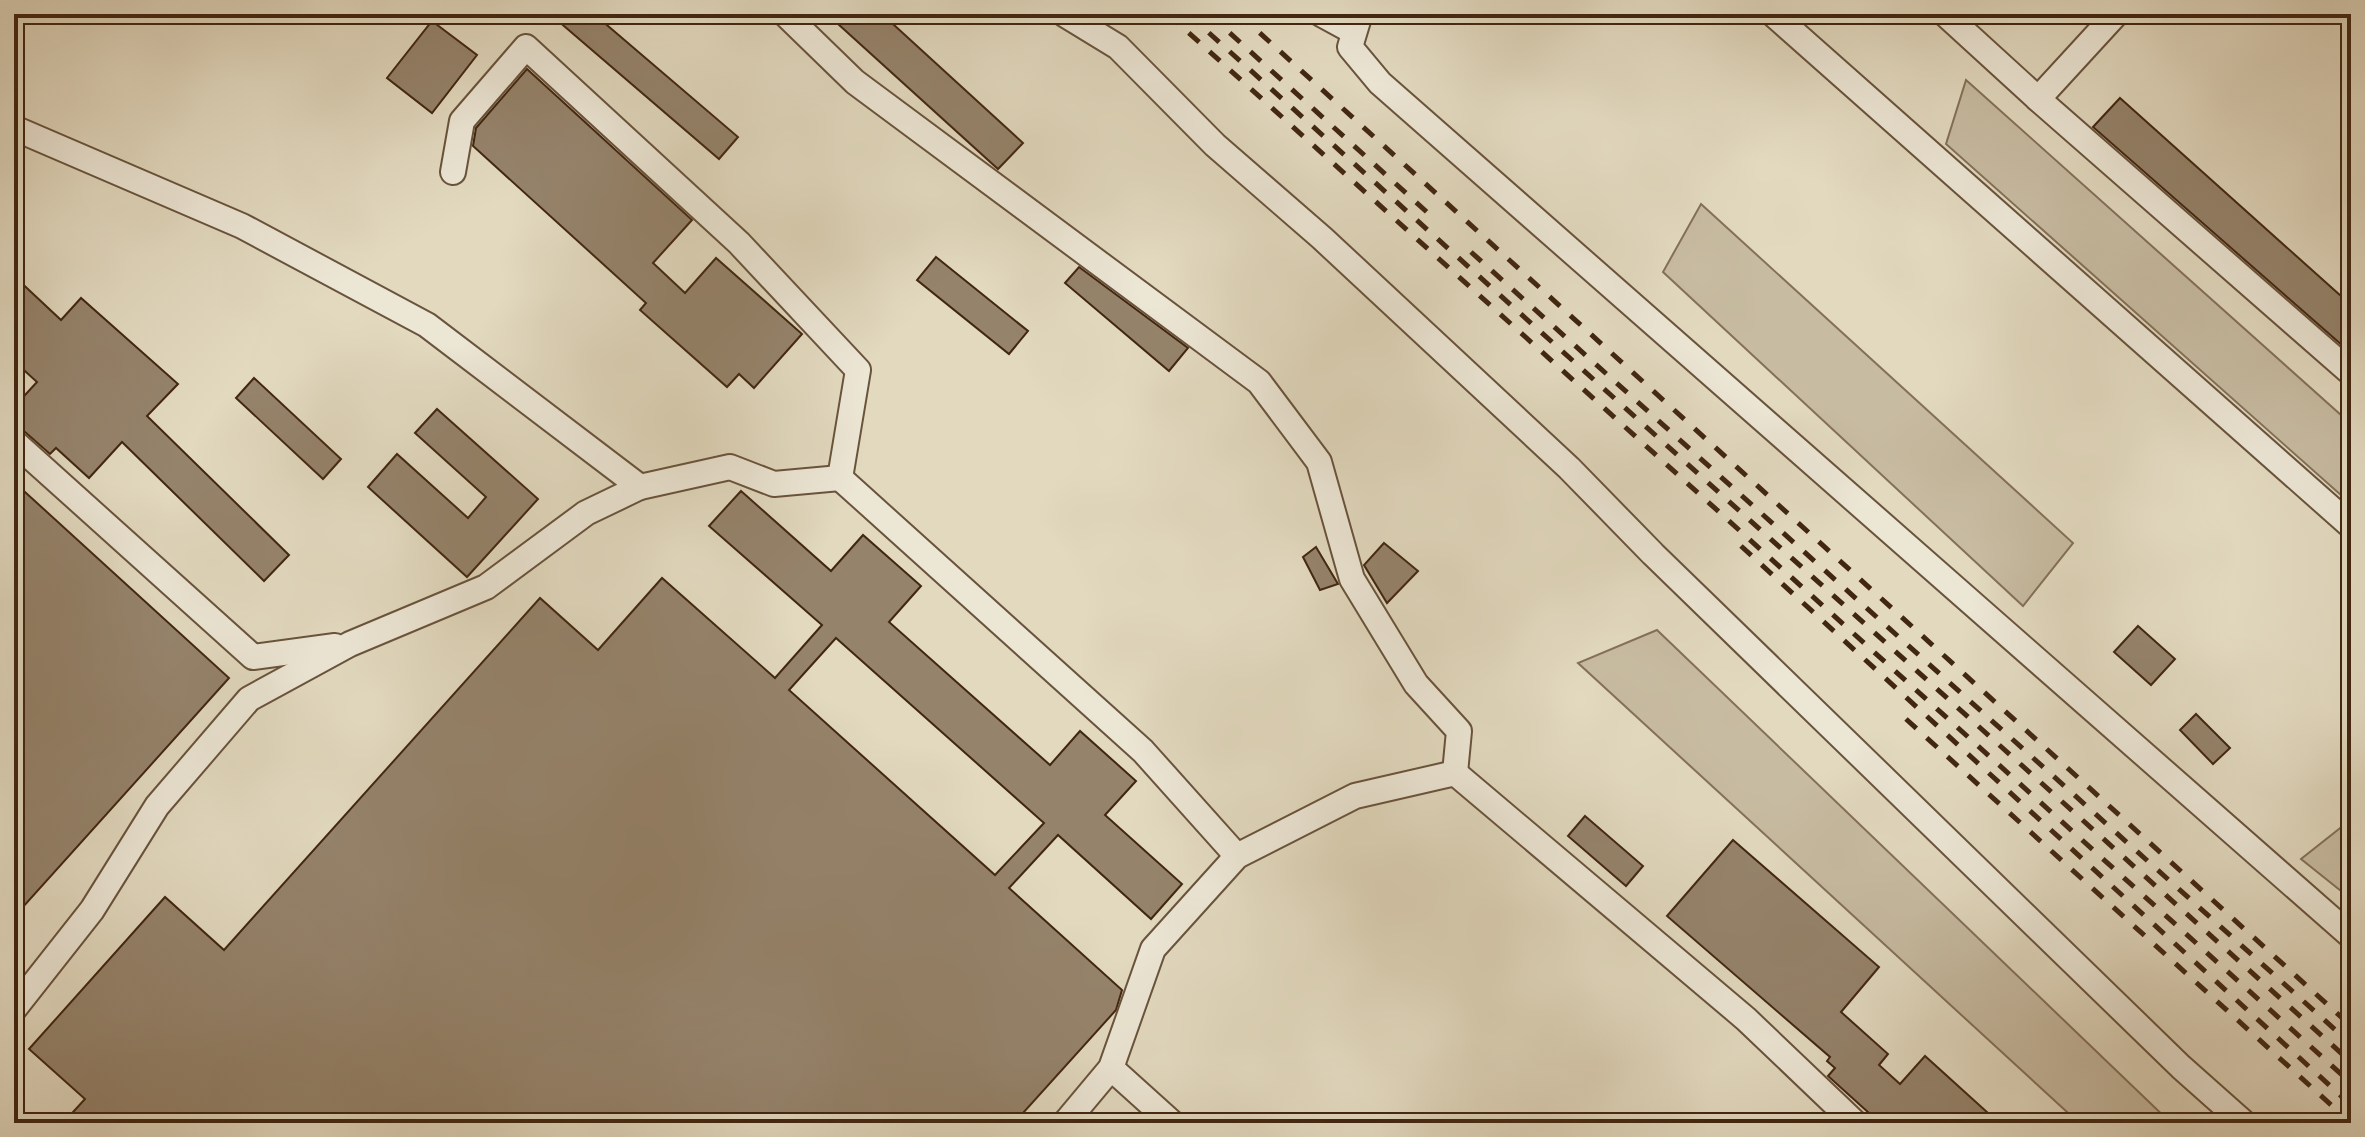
<svg xmlns="http://www.w3.org/2000/svg" width="2365" height="1137" font-family="Vollkorn,serif">
	<rect width="100%" height="100%" fill="#e2d9bf"/>
	<filter id="stains"><feTurbulence type="fractalNoise" baseFrequency=".0025" numOctaves="4"/><feColorMatrix values="0 0 0 0 .2 0 0 0 0 .09 0 0 0 0 .02 0 0 0 .5 -.17"/></filter>
	<radialGradient id="worn" r=".72"><stop offset=".6" stop-color="#630" stop-opacity="0"/><stop offset="1" stop-color="#630" stop-opacity=".3"/></radialGradient>
	<g fill="#c7bba1" stroke="#847058" stroke-width="2">
		<polygon points="1966,80 2351,424 2351,504 1946,144"/>
		<polygon points="1701,204 2073,543 2023,606 1663,272"/>
		<polygon points="1657,630 2171,1123 2079,1123 1578,663"/>
		<polygon points="2344,825 2351,831 2351,899 2301,859"/>
	</g>
	<g fill="#95836b" stroke="#412610" stroke-width="2" fill-rule="evenodd">
		<polygon points="550,14 594,14 738,137 719,159"/>
		<polygon points="827,14 882,14 1023,143 998,169"/>
		<polygon points="432,21 477,55 432,113 387,78"/>
		<polygon points="527,69 692,220 653,263 685,293 716,258 802,334 754,388 739,374 727,387 640,310 646,303 473,146 476,128"/>
		<polygon points="2120,98 2351,305 2351,353 2093,127"/>
		<polygon points="936,257 1028,331 1009,354 917,280"/>
		<polygon points="1079,267 1188,348 1169,371 1065,283"/>
		<polygon points="14,276 61,320 81,298 178,384 147,416 289,555 264,581 122,442 89,478 56,448 50,454 24,431 14,427 14,407 37,382 14,361"/>
		<polygon points="254,378 341,459 323,479 236,398"/>
		<polygon points="437,409 538,499 467,577 368,487 397,454 468,518 486,497 415,433"/>
		<polygon points="14,482 229,678 14,917"/>
		<path d="M741 491 831 571 863 535 921 586 889 622 1050 765 1080 731 1136 781 1105 815 1182 884 1151 919 1058 835 1009 888 1122 990 1116 1010 1014 1123H63L85 1099 29 1049 165 897 224 950 540 598 598 650 662 578 775 678 822 625 709 526ZM836 638 1044 823 995 875 789 690Z"/>
		<polygon points="1384,543 1418,571 1387,603 1364,565"/>
		<polygon points="1316,547 1338,584 1320,590 1303,557"/>
		<polygon points="2138,626 2175,659 2151,685 2114,652"/>
		<polygon points="2196,714 2230,748 2213,764 2180,730"/>
		<polygon points="1585,816 1643,866 1626,886 1568,836"/>
		<polygon points="1733,840 1879,967 1841,1012 1888,1054 1879,1065 1900,1084 1925,1056 1999,1123 1880,1123 1828,1076 1835,1068 1827,1061 1830,1057 1667,916"/>
	</g>
	<g fill="none" stroke-linecap="round" stroke-linejoin="round">
		<defs>
			<g id="minor">
				<polyline points="785,14 855,82 1259,382 1319,462 1352,579 1416,684 1459,731 1455,773"/>
				<polyline points="1064,14 1118,47 1215,145 1322,238 1569,468 1653,554 2181,1067 2244,1123"/>
				<polyline points="1321,14 1354,32"/>
				<polyline points="1360,14 1350,47 1380,83 2351,936"/>
				<polyline points="1773,14 2351,526"/>
				<polyline points="1945,14 2038,99 2116,14"/>
				<polyline points="2038,99 2351,373"/>
				<polyline points="14,128 242,226 427,325 640,487 586,513 486,587 350,644 249,699 157,806 92,910 14,1009"/>
				<polyline points="453,172 462,121 526,47 739,243 858,370 840,478 1143,751 1237,856"/>
				<polyline points="14,442 253,657 335,646"/>
				<polyline points="640,487 730,467 774,484 840,478"/>
				<polyline points="1111,1068 1172,1123"/>
				<polyline points="1065,1123 1111,1068 1153,949 1237,856 1355,796 1455,773 1746,1019 1855,1123"/>
			</g>
		</defs>
		<use href="#minor" stroke="#69533c" stroke-width="28"/>
		<use href="#minor" stroke="#ece6d5" stroke-width="24"/>
		<g stroke="#412610" stroke-width="5" stroke-dasharray="14 14" stroke-linecap="butt">
			<polyline points="1168,14 2351,1083"/>
			<polyline points="1188,14 2351,1062"/>
			<polyline points="1209,14 1429,214"/>
			<polyline points="1239,14 2351,1026"/>
			<polyline points="1471,252 2351,1044"/>
			<polyline points="1741,546 2351,1105"/>
			<polyline points="1906,719 2351,1123"/>
		</g>
	</g>
	<rect width="2365" height="1137" fill="none" stroke="#e2d9bf" stroke-width="48"/>
	<rect x="16" y="16" width="2333" height="1105" fill="none" stroke="#412610" stroke-width="4"/>
	<rect x="24" y="24" width="2317" height="1089" fill="none" stroke="#412610" stroke-width="2"/>
	<rect width="100%" height="100%" filter="url(#stains)"/>
	<rect width="100%" height="100%" fill="url(#worn)"/>
</svg>
